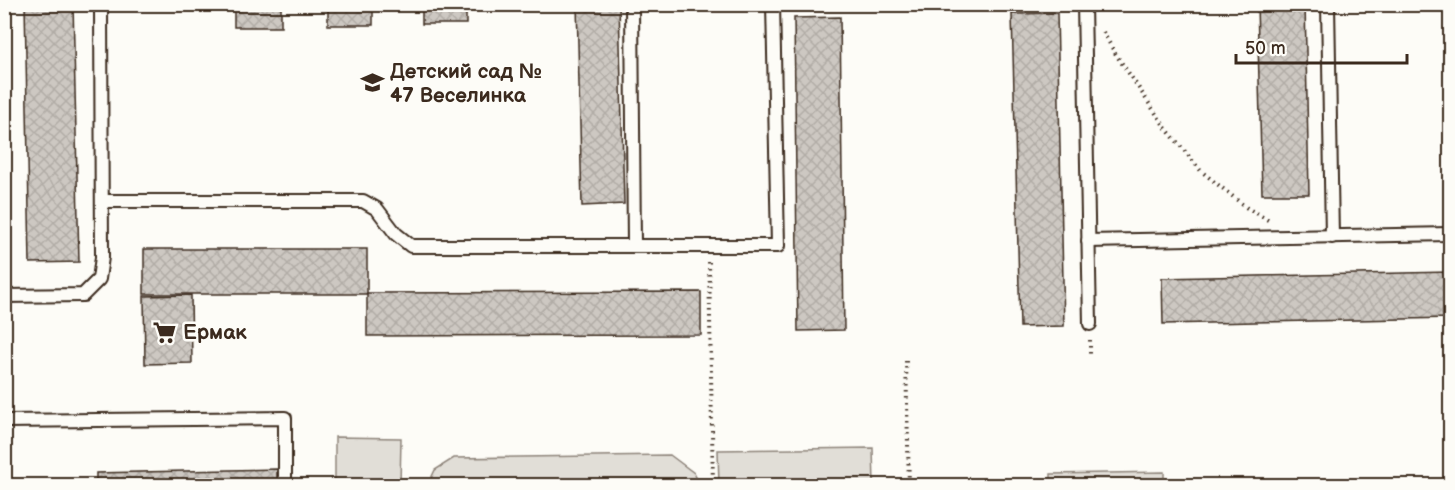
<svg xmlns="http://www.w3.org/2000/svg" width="1455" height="490" font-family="'Balsamiq Sans',sans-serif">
	<defs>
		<pattern id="building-cross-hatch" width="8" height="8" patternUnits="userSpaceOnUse" patternTransform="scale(1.5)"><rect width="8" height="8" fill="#cdc8c2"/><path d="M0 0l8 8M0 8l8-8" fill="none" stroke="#b1aca6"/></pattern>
	</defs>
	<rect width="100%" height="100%" fill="#fdfcf7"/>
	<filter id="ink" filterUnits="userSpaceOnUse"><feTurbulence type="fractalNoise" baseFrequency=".0167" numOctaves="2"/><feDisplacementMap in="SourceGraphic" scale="12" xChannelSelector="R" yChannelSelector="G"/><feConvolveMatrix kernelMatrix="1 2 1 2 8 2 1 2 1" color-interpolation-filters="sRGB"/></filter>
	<g filter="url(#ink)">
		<g fill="#e1ded7" stroke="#8e847a" stroke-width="1.5">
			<polygon points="335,437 401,438 400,485 335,485"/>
			<polygon points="873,448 874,485 719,485 718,450"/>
			<polygon points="670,455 694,473 700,485 428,485 435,470 454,458"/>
			<polygon points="1164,472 1164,485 1051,485 1051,474"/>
		</g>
		<g fill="url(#building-cross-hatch)" stroke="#3b2a1e" stroke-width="1.5">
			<polygon points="25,4 73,4 79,262 30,263"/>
			<rect x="234" y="4" width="47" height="23"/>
			<rect x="328" y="4" width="45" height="21"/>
			<rect x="422" y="4" width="44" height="20"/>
			<polygon points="577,4 619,4 624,204 582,206"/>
			<polygon points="1257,4 1305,4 1309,194 1262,194"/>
			<polygon points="1057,13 1064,326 1020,327 1012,14"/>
			<polygon points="840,17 844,330 798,331 794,18"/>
			<rect x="144" y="249" width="223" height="45"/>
			<polygon points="1450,272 1450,318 1163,324 1162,278"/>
			<polygon points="701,292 701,335 367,336 367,293"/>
			<polygon points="191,295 192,363 145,364 144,296"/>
			<polygon points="277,469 277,486 96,486 96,473"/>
		</g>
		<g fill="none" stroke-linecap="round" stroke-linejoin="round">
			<defs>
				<g id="service">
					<polyline points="632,4 634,246"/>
					<polyline points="1084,4 1090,324"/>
					<polyline points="1328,4 1332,237"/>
					<polyline points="102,201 363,201 377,209 396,234 411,246 778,246 773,4"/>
					<polyline points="1088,241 1450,234"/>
					<polyline points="4,296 83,295 99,279 102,257 101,4"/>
					<polyline points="4,421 285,418 285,486"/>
				</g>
			</defs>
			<use href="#service" stroke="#3b2a1e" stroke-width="16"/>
			<g stroke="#3b2a1e" stroke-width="4" stroke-dasharray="1.5 4.5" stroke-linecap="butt">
				<polyline points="1103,32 1115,53 1165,127 1201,171 1247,208 1268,220"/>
				<polyline points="709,262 713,486"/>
				<polyline points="1090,340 1090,358"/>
				<polyline points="906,361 909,486"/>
			</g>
			<use href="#service" stroke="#fdfcf7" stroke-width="12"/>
		</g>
	</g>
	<defs>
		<symbol id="school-bare" viewBox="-9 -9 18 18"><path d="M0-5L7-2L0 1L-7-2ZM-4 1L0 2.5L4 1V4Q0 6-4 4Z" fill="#3b2a1e" stroke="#fdfcf7" stroke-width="2.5" paint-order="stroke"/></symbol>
		<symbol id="supermarket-bare" viewBox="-9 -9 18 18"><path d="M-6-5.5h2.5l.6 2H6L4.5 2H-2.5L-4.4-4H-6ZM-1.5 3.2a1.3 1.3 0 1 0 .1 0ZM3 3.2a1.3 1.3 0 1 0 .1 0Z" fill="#3b2a1e" stroke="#fdfcf7" stroke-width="2.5" paint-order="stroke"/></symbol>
	</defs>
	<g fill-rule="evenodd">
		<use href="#school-bare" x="356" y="66" width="33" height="33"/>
		<use href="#supermarket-bare" x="148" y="316" width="33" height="33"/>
	</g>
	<g text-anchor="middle" stroke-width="5" stroke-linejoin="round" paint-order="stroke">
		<g font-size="21" font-weight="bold" fill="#3b2a1e" stroke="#fdfcf7" text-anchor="start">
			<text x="390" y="78">Детский сад №<tspan x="390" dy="24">47 Веселинка</tspan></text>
			<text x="183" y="339">Ермак</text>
		</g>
	</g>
	<rect width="1455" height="490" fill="none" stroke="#fdfcf7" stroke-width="24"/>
	<rect x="12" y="12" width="1431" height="466" fill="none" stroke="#3b2a1e" stroke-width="2" filter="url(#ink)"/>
	<path d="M1236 54v9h171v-9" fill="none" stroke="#3b2a1e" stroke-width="3"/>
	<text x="1245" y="54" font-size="18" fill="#3b2a1e" stroke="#fdfcf7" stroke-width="4.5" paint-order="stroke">50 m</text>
</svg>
